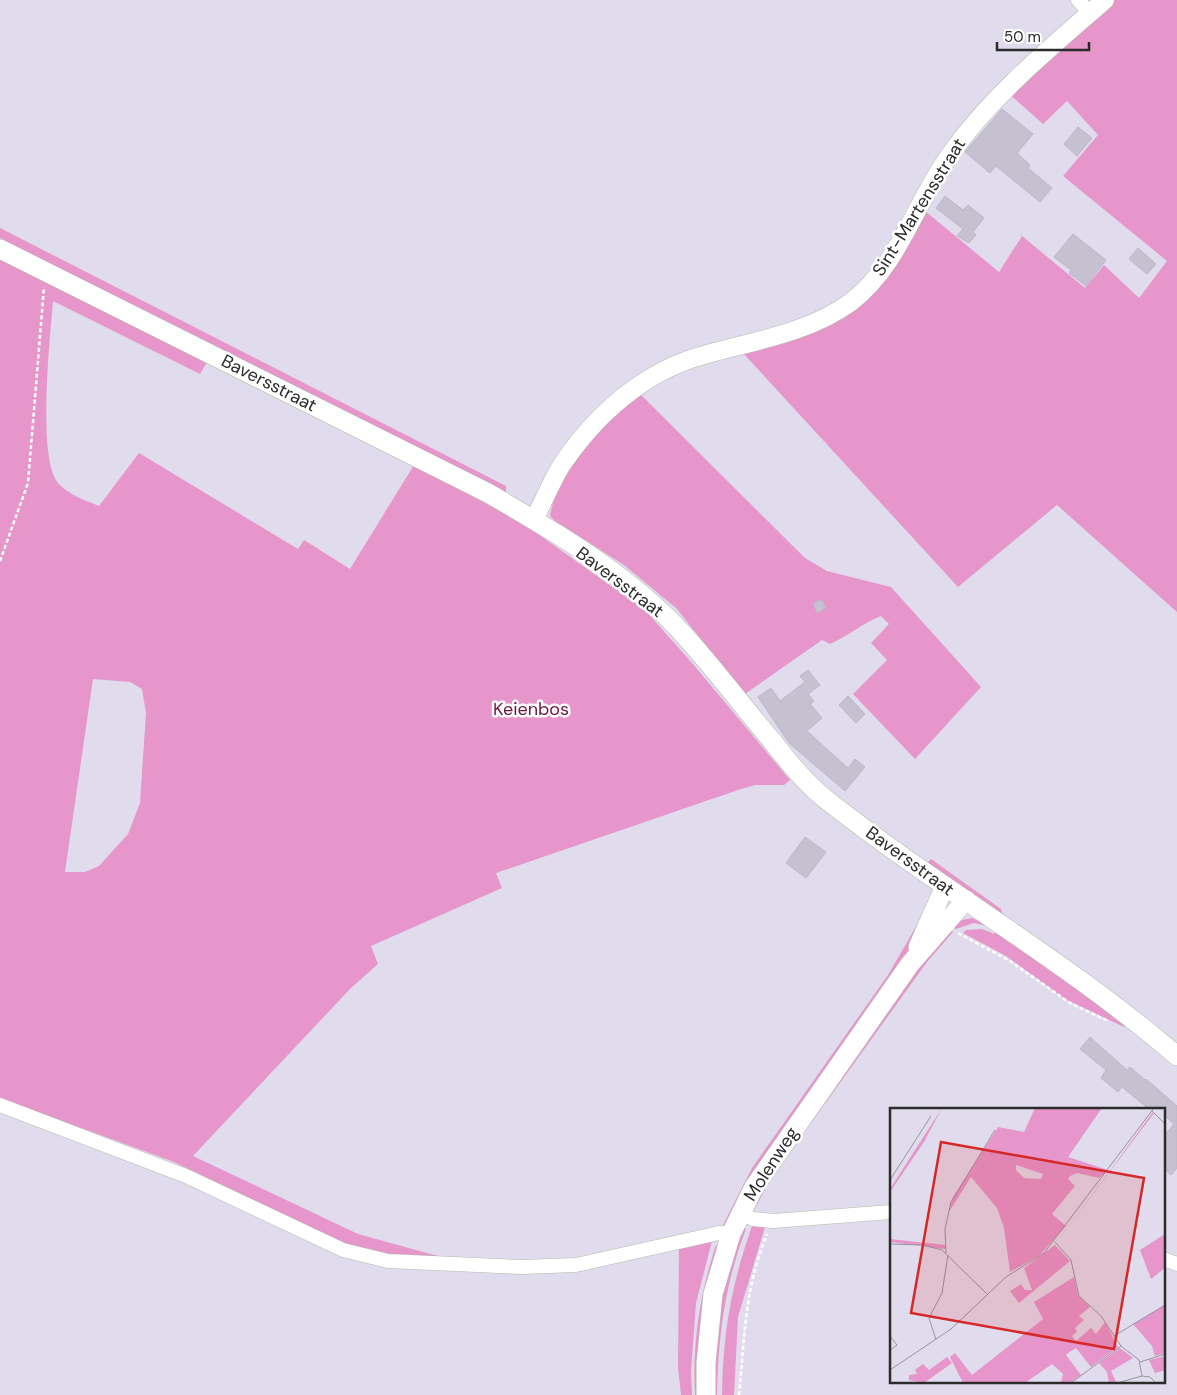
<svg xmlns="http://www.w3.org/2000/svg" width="1177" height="1395" font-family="'DM Sans',sans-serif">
	<rect width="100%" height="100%" fill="#e1dced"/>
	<g fill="#e696ca" fill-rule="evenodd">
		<polygon points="1114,0 1177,0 1177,612 1057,505 958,587 743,353 828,324 925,211 999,272 1022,236 1085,288 1104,265 1139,298 1167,261 1063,176 1098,135 1067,101 1043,124 1008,93"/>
		<polygon points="0,228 506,486 506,493 0,238"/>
		<path d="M0 258 207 362 200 374 53 301C50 338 38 451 56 480 65 494 85 500 99 506L139 453 298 549 304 540 350 569 414 465 524 524 645 610 692 663 790 780 784 785H755L738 790 496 873 502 888 371 946 378 964 350 989 193 1156 358 1234 456 1261 412 1259 355 1249 174 1162 0 1098ZM93 679 130 682 142 689 146 713 140 803 128 834 99 866 85 872H65Z"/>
		<path d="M640 394 805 558 827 571 891 587 981 687 915 759 853 694 887 660 871 643 889 624 881 616C863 623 848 636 830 644L822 640 745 694 676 608 624 565 555 521 550 516C559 463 602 426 640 394Z"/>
		<polygon points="931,859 1001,909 1003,915 926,864"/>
		<polygon points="925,911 916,939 904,962 728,1225 723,1225 752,1168 888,975"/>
		<polygon points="972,918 992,927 974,923 956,929 953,927 962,920"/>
		<polygon points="950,929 953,932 927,962 770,1180 754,1210 751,1208 758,1194 915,970"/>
		<polygon points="982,929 994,934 996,930 1125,1024 1124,1027 1065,999 1006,956 963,933 966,930"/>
		<path d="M755 1223 765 1227 738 1317 734 1395H722C723 1332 731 1286 752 1226Z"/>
		<path d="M742 1227 746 1229C725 1283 718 1337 717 1395H713L717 1311Z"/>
		<polygon points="712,1241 696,1303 691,1371 692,1395 681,1395 678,1368 679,1245"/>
		<path d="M716 1245 718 1249 700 1395H695C692 1344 700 1293 716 1245Z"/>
	</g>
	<g fill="#c6c1d0" stroke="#bcb6c9">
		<polygon points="1002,109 1033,134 1017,153 1030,165 1028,168 1052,188 1040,202 996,166 990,173 965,152"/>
		<polygon points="1078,127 1092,138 1077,156 1064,144"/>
		<polygon points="945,196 963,210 968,205 984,218 973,232 976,235 969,243 957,236 963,229 936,208"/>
		<polygon points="1073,234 1106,260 1086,286 1069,273 1071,270 1054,257"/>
		<polygon points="1138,248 1156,264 1147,274 1129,259"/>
		<polygon points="821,599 826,608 817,613 813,604"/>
		<polygon points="808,670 820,685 808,694 814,701 810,704 822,718 807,731 848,768 855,759 865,767 845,791 789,743 758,697 771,688 780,701 805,682 800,676"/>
		<polygon points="848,696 865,714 856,723 839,705"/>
		<polygon points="805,837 826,852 806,878 786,863"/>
		<polygon points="1090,1037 1127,1070 1130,1067 1145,1080 1146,1079 1177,1106 1177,1168 1171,1175 1163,1168 1163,1137 1174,1124 1163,1114 1163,1109 1149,1109 1122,1087 1118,1092 1101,1078 1106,1070 1080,1049"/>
	</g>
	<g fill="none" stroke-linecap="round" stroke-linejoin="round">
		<defs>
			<g id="minor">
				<polyline points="1078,0 1090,13"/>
				<polyline points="0,1105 186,1176 343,1250 388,1261 521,1267 576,1265 719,1233 731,1234"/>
				<polyline points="740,1213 753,1219 773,1221 891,1212"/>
				<polyline points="1163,1259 1177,1264"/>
			</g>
			<path id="tertiary" d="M534 520C543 502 551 483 561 466 595 415 644 371 704 355 753 341 809 333 851 302 899 265 915 203 949 156 991 96 1050 48 1105 0"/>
			<g id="secondary">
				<path d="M0 249 488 493C557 533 630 575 684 635 715 669 743 707 773 742 789 763 807 785 828 801 941 890 1068 962 1177 1056"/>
				<polyline points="918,947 945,886"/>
				<polyline points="706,1395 706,1363 713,1294 731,1234 754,1187 910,964 966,900"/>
			</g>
		</defs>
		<use href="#minor" stroke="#b4bbac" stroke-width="15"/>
		<use href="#tertiary" stroke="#b4bbac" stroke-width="19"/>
		<use href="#secondary" stroke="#b4bbac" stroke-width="20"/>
		<g stroke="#fff" stroke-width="2.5" stroke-dasharray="4 2.5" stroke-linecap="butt">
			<polyline points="0,561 28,483 44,287"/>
			<polyline points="958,933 1010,961 1070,1003 1108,1021"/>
			<path d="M739 1395C745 1336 744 1290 767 1234"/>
		</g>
		<use href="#minor" stroke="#fff" stroke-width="14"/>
		<use href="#tertiary" stroke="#fff" stroke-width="18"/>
		<use href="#secondary" stroke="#fff" stroke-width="19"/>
	</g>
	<g text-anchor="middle" stroke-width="5" stroke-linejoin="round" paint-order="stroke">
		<g font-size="18" fill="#2b2b2b" stroke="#fff">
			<text transform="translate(919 207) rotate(-58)" y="6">Sint-Martensstraat</text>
			<text transform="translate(269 383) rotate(27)" y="6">Baversstraat</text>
			<text transform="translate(620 582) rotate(37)" y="6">Baversstraat</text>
			<text transform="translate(910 861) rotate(36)" y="6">Baversstraat</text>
			<text transform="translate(771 1164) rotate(-57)" y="6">Molenweg</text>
		</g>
		<g font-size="18" fill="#6c1742" stroke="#fff">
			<text x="531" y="715">Keienbos</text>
		</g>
	</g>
	<g transform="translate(890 1108)">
		<rect width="275" height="275" fill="#e1dced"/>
		<path d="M52 0 34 34 0 84V81ZM145 0H212L178 49 218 62 209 70 187 65 180 68 178 71 185 78 162 106 176 118 149 148 120 164 114 120 107 100 81 69 59 104 63 89 108 19 134 24ZM126 57 153 66 151 71 134 70 126 62ZM262 5H264L169 131 222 60ZM275 126V160L261 171 250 142ZM0 131 56 137 55 141 0 134ZM165 137 180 153 129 195 120 183 131 176 135 182H142L134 160ZM184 169 188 187 200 199 189 208 194 212 185 220 187 224 182 228 186 233 201 220 206 226 215 214 228 239 201 259 186 240 178 245 176 247 191 267 180 275 171 274 173 266 162 256 135 275H73L60 249 65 245 82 267 153 211 144 194ZM275 197V245L265 248 262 238 243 216ZM230 240 243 250 221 263 226 274 219 275 217 264 209 255ZM275 248V262L265 265 259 252ZM57 249 62 255 34 275 19 272V267L27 266 25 262 33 256 39 262Z" fill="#e696ca" fill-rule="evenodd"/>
		<path fill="none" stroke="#98959f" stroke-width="1" d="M262 3 275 16M0 72 41 8M165 134 181 152 189 188 211 208 231 238 249 252 252 268M0 136 33 137 52 142 98 187M56 145 55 121 61 94 105 22M0 228 7 237 0 242M224 228 275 197M46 232 39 210 52 185 58 147M250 254 275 246M0 262 61 221 116 169 154 145 264 0M181 275 231 238M227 275 252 268 260 269 266 275"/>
		<path fill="#d62828" fill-opacity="0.15" stroke="#d62828" stroke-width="2.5" d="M51 34 254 70 224 241 21 205Z"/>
		<rect width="275" height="275" fill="none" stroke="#2b2b2b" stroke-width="2.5"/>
	</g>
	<path d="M997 42v8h92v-8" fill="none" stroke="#2b2b2b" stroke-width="2.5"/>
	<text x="1004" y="42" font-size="15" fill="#2b2b2b" stroke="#ffffff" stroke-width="4" paint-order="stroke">50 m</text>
</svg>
